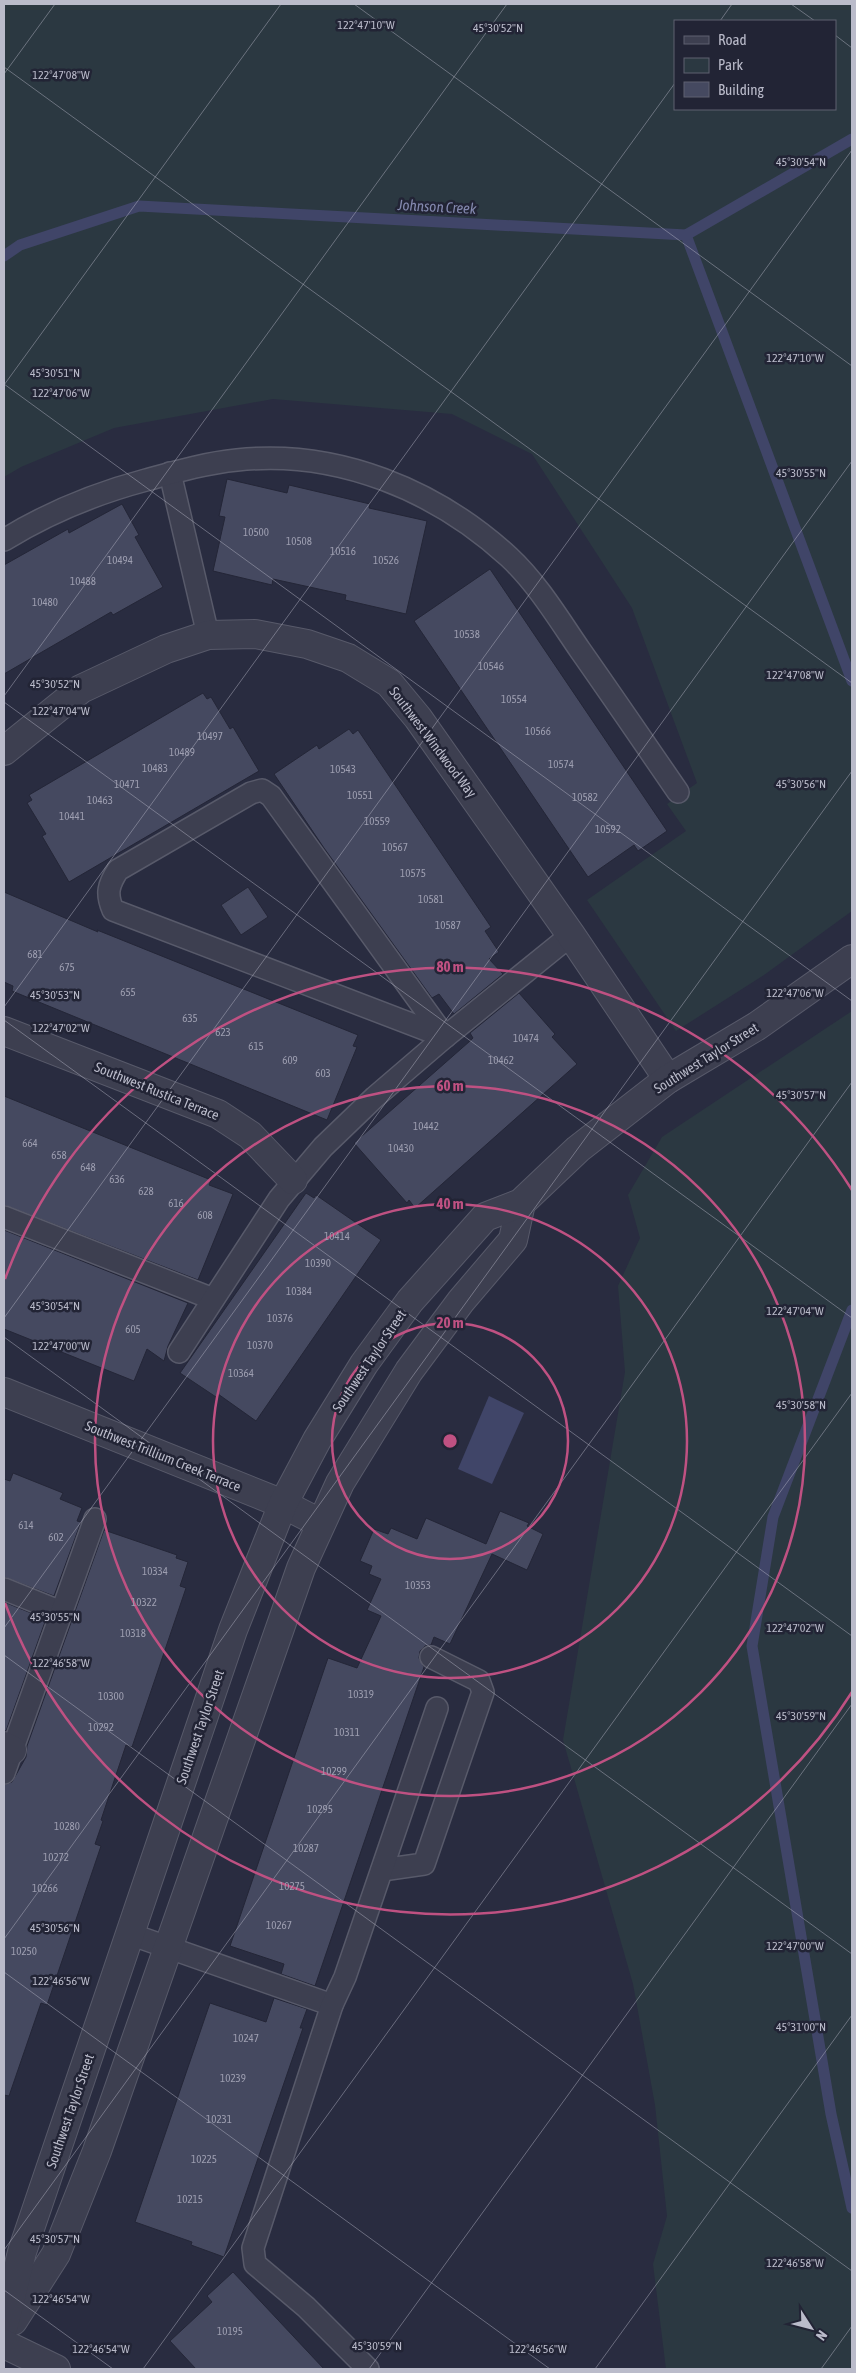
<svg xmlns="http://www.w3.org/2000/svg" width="856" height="2373" font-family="'Asap Condensed',sans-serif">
	<rect width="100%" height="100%" fill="#292c40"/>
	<g fill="#2b3841" fill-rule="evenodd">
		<path d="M4 4H852V911L764 975 676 1031 587 900 686 831 667 804 697 783 632 608 532 454 452 414 273 399 114 428 21 467 4 477ZM675 21H835V109H675Z"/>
		<polygon points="852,1011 852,2369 666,2369 653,2264 667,2216 655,2105 633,1984 563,1740 625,1372 618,1286 640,1238 628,1195 662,1137"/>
	</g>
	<polygon fill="#404568" points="489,1396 524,1413 492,1484 458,1469"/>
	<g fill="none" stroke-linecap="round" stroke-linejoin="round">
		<g stroke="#404568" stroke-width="11">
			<polyline points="686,235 852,681"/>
			<polyline points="4,256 20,245 139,206 686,235 852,139"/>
			<polyline points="852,1310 773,1517 752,1646 831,2114 852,2208"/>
		</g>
	</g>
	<g fill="#454960" stroke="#242637">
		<polygon points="227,479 287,493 289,485 370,504 369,508 427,521 406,614 345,600 346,595 273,579 272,585 213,571 225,517 219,516"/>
		<polygon points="122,504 139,535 135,537 163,587 113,615 111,612 4,674 4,565 68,529 69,533"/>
		<polygon points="490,569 667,831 638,851 634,845 588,877 414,621"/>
		<polygon points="203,693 207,699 211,697 230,729 233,727 259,771 69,882 42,836 46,834 27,803 32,800 29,795"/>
		<polygon points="349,729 353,734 358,730 491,927 485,931 499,952 489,959 503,974 454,1014 439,994 432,998 324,848 274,774 317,745 319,749"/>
		<polygon points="248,887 268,917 241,935 221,905"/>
		<polygon points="4,892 98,932 97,930 358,1035 353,1046 357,1047 327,1120 12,991 13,986 4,982"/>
		<polygon points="519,993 555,1034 552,1037 577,1064 415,1208 409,1200 407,1203 354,1143 470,1041 473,1038 470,1033"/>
		<polygon points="4,1096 211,1180 209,1185 233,1194 198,1280 4,1205"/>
		<polygon points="306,1193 314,1198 316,1195 381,1240 256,1421 218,1394 216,1397 180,1373"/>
		<polygon points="4,1230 188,1303 168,1346 164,1361 147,1349 134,1381 4,1329"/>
		<polygon points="13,1473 63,1493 60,1499 82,1508 77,1521 81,1522 54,1596 4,1577 4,1479 10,1481"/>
		<polygon points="500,1511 529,1523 527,1526 543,1534 527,1570 492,1554 450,1644 434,1637 431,1645 425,1646 420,1651 419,1658 424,1667 315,1986 281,1974 284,1964 230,1946 328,1658 357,1668 381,1616 367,1610 381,1579 369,1574 372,1566 360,1561 374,1529 388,1534 391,1528 417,1539 426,1518 486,1544"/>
		<polygon points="104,1530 177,1555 176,1558 188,1562 180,1586 186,1588 132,1747 126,1745 101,1820 103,1821 95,1844 101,1846 47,2005 41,2003 9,2096 4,2095 4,1785 12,1782 26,1757 27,1746"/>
		<polygon points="4,1602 46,1619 6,1731 4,1730"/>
		<polygon points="274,1998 307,2009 300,2028 303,2028 224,2257 191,2245 192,2242 135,2222 210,2003 266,2022"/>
		<polygon points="233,2272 324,2369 196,2369 170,2341 212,2302 207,2296"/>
	</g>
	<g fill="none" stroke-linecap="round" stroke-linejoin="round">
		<defs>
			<g id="service">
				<polyline points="170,473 208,635"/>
				<path d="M4 540C48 513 97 493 146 480 175 472 206 463 237 460 337 449 436 490 509 557 537 583 558 618 580 650 613 697 645 744 678 792"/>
				<path d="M262 790 271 796 445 1037 113 910C106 894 108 885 118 870L251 793Z"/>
				<polyline points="4,1217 213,1299"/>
				<polyline points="179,1352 279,1199 323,1147 375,1097 445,1037 571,935"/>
				<polyline points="4,1589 61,1612"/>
				<polyline points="4,1773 95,1519"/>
				<polyline points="382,1870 424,1864 483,1692 479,1681 431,1657"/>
				<polyline points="130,1934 332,2005"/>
				<polyline points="368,2369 306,2307 255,2264 253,2248 332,2005 345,1977 437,1708"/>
			</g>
			<g id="minor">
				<polyline points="4,751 81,689 166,649 208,635 255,634 307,644 348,658 389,683 418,718 571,935 668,1079"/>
				<polyline points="4,1031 218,1114 250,1135 293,1180"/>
				<polyline points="4,1392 283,1504 320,1523"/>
				<polyline points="4,1746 12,1750"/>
				<polyline points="13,2321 56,2254 97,2151 301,1568 340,1483 409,1371 461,1301 513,1240 521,1203"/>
				<polyline points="4,2325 22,2252 233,1630 283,1504 317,1440 364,1364 410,1301 485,1217 521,1203 578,1149 668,1079 757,1026 852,959"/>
				<polyline points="4,2344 56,2369"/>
			</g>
		</defs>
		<use href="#service" stroke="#585a6a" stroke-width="24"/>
		<use href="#minor" stroke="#585a6a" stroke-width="30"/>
		<use href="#service" stroke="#3d3f50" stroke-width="21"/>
		<use href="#minor" stroke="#3d3f50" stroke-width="28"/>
	</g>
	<path fill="none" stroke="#babbca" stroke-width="1" stroke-opacity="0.45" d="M354 4 852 366M791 4 815 21M720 21 732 4M835 35 852 48M4 67 852 683M4 74 55 4M4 384 852 1001M4 385 281 4M4 696 507 4M4 702 852 1318M4 1007 675 83M4 1020 852 1636M4 1318 852 150M4 1337 852 1954M4 1628 852 461M4 1655 852 2271M4 1939 852 771M4 1972 550 2369M4 2250 852 1082M4 2290 113 2369M143 2369 852 1393M369 2369 852 1704M595 2369 852 2015M821 2369 852 2326"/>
	<g fill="none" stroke="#bf5182" stroke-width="2.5">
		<circle cx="450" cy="1441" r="118"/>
		<circle cx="450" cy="1441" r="237"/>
		<circle cx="450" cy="1441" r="355"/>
		<path d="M852 1692A474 474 0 0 1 5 1603M5 1279A474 474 0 0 1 852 1190"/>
	</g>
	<g text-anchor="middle" stroke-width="5" stroke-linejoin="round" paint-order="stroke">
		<g font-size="11" fill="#9d9eb0">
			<text x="256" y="536">10500</text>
			<text x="299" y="545">10508</text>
			<text x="343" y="555">10516</text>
			<text x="120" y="564">10494</text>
			<text x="386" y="564">10526</text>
			<text x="83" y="585">10488</text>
			<text x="45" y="606">10480</text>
			<text x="467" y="638">10538</text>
			<text x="491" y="670">10546</text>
			<text x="514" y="703">10554</text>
			<text x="538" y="735">10566</text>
			<text x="210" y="740">10497</text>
			<text x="182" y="756">10489</text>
			<text x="561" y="768">10574</text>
			<text x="155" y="772">10483</text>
			<text x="343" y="773">10543</text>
			<text x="127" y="788">10471</text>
			<text x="360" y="799">10551</text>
			<text x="585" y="801">10582</text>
			<text x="100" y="804">10463</text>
			<text x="72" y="820">10441</text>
			<text x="377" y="825">10559</text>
			<text x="608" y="833">10592</text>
			<text x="395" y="851">10567</text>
			<text x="413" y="877">10575</text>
			<text x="431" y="903">10581</text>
			<text x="448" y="929">10587</text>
			<text x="35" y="958">681</text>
			<text x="67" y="971">675</text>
			<text x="128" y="996">655</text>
			<text x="190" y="1022">635</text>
			<text x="223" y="1036">623</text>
			<text x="526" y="1042">10474</text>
			<text x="256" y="1050">615</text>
			<text x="290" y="1064">609</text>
			<text x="501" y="1064">10462</text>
			<text x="323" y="1077">603</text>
			<text x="426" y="1130">10442</text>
			<text x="30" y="1147">664</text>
			<text x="401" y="1152">10430</text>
			<text x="59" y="1159">658</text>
			<text x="88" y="1171">648</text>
			<text x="117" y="1183">636</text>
			<text x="146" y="1195">628</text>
			<text x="176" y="1207">616</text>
			<text x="205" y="1219">608</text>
			<text x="337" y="1240">10414</text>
			<text x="318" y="1267">10390</text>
			<text x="299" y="1295">10384</text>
			<text x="280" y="1322">10376</text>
			<text x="133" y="1333">605</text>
			<text x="260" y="1349">10370</text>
			<text x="241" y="1377">10364</text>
			<text x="26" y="1529">614</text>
			<text x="56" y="1541">602</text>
			<text x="155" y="1575">10334</text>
			<text x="418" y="1589">10353</text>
			<text x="144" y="1606">10322</text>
			<text x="133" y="1637">10318</text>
			<text x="361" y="1698">10319</text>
			<text x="111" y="1700">10300</text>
			<text x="101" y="1731">10292</text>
			<text x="347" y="1736">10311</text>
			<text x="334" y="1775">10299</text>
			<text x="320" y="1813">10295</text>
			<text x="67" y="1830">10280</text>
			<text x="306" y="1852">10287</text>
			<text x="56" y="1861">10272</text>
			<text x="292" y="1890">10275</text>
			<text x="45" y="1892">10266</text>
			<text x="279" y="1929">10267</text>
			<text x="24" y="1955">10250</text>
			<text x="246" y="2042">10247</text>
			<text x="233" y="2082">10239</text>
			<text x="219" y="2123">10231</text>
			<text x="204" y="2163">10225</text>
			<text x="190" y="2203">10215</text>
			<text x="230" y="2335">10195</text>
		</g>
		<g font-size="14" fill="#babbca" stroke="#222435">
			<text transform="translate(433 742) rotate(53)" y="5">Southwest Windwood Way</text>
			<text transform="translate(706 1058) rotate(-32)" y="5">Southwest Taylor Street</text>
			<text transform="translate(157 1091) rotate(22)" y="5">Southwest Rustica Terrace</text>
			<text transform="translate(369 1361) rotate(-56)" y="5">Southwest Taylor Street</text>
			<text transform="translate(163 1456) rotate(22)" y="5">Southwest Trillium Creek Terrace</text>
			<text transform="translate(200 1727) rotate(-71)" y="5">Southwest Taylor Street</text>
			<text transform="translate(70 2111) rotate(-71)" y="5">Southwest Taylor Street</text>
		</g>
		<g font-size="15" font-style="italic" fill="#8489af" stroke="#222435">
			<text transform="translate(437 207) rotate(3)" y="5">Johnson Creek</text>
		</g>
	</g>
	<g font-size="12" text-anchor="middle" fill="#babbca" stroke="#222435" stroke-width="5" stroke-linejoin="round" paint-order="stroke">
		<text x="366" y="29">122°47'10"W</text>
		<text x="498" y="32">45°30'52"N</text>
		<text x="61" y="79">122°47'08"W</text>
		<text x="801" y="166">45°30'54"N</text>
		<text x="795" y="362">122°47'10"W</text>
		<text x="55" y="377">45°30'51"N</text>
		<text x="61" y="397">122°47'06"W</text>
		<text x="801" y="477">45°30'55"N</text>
		<text x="795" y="679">122°47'08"W</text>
		<text x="55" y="688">45°30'52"N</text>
		<text x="61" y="715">122°47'04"W</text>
		<text x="801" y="788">45°30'56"N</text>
		<text x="795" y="997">122°47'06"W</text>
		<text x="55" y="999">45°30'53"N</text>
		<text x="61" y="1032">122°47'02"W</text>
		<text x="801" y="1099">45°30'57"N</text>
		<text x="55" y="1310">45°30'54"N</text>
		<text x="795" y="1315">122°47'04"W</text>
		<text x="61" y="1350">122°47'00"W</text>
		<text x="801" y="1409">45°30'58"N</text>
		<text x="55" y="1621">45°30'55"N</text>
		<text x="795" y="1632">122°47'02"W</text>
		<text x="61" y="1667">122°46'58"W</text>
		<text x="801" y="1720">45°30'59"N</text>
		<text x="55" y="1932">45°30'56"N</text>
		<text x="795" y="1950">122°47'00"W</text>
		<text x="61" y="1985">122°46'56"W</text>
		<text x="801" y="2031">45°31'00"N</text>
		<text x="55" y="2243">45°30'57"N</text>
		<text x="795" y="2267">122°46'58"W</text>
		<text x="61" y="2303">122°46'54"W</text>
		<text x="377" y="2350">45°30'59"N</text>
		<text x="101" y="2353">122°46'54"W</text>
		<text x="538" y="2353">122°46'56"W</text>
	</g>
	<circle cx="450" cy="1441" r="8" fill="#bf5182" stroke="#222435" stroke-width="2.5"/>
	<g font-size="15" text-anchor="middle" font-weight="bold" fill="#bf5182" stroke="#222435" stroke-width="5" stroke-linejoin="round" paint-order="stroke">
		<text x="450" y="972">80 m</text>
		<text x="450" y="1091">60 m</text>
		<text x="450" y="1209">40 m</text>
		<text x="450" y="1328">20 m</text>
	</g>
	<rect width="856" height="2373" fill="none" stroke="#babbca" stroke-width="10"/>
	<rect x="674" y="20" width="162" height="90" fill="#222435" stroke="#5f6071"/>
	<rect x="684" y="36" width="25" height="8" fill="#3d3f50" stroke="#5f6071"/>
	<text x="718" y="45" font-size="15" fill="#babbca">Road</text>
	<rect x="684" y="58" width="25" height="15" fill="#2b3841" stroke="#5f6071"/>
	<text x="718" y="70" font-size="15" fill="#babbca">Park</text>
	<rect x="684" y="82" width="25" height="15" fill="#454960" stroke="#5f6071"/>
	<text x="718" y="95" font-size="15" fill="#babbca">Building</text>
	<g transform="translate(811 2328) rotate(126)" stroke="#222435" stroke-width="4" paint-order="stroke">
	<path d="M0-4L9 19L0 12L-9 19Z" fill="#babbca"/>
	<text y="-8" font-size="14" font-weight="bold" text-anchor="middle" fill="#babbca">N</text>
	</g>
</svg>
